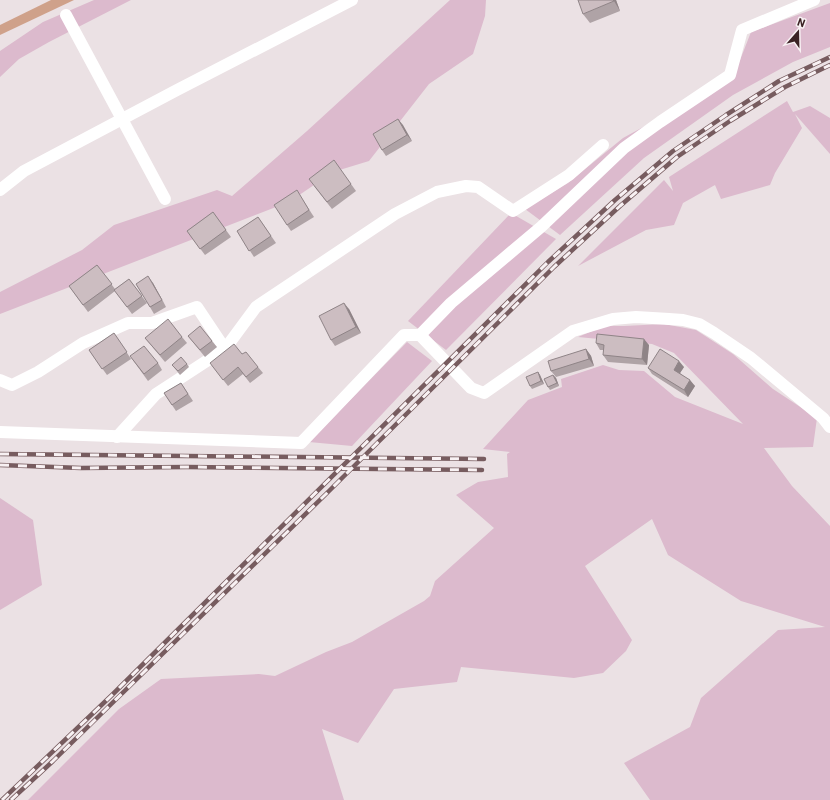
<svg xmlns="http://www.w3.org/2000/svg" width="830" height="800" font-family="Barlow,sans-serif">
	<rect width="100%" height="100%" fill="#ebe1e4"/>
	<g fill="#dcbacd">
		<polygon points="94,0 131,0 49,42 19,59 0,77 0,51 43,22"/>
		<polygon points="450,0 486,0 485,16 473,54 429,84 369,161 333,172 289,202 0,314 0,292 82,250 114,225 217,190 232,196 307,131"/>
		<polygon points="830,3 830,47 793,62 733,95 644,158 560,235 525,209 568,183 623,138 733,78 751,32"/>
		<polygon points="787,101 793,112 810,106 830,118 830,154 795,114 802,128 775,173 770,185 721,199 715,185 683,203 674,225 646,230 578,266 664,180 673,191 669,177"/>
		<polygon points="511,213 556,239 446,350 408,321"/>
		<polygon points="664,324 696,330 733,354 773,389 817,418 813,447 764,448 792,486 830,526 830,800 650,800 624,763 690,727 701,698 778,630 825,627 741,601 668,555 652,519 585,566 632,640 626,651 603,673 574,678 461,667 457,682 394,689 358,743 322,729 344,800 28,800 119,709 161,679 259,674 275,676 326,652 352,642 424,601 430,596 435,581 494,528 456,495 478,482 508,477 507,454 510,452 483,449 528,400 562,387 561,379 603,365 619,370 644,371 675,397 743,424 674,353 652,344 578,337 604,326 624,326"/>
		<polygon points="407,342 432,361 352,446 309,442"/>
		<polygon points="0,498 33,520 42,585 0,610"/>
	</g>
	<polygon fill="#cfa18a" points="51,0 74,0 0,35 0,25"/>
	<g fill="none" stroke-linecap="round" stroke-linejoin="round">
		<g stroke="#fff" stroke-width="12">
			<polyline points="66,15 165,199"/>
			<polyline points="0,190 24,171 177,90 352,0"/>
			<polyline points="420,335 471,388 484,393 573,331 613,319 636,317 669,319 683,320 699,324 714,333 751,358 823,418 830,427"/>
			<polyline points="0,380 12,385 38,372 83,343 128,323 152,323 197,307 225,349"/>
			<polyline points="0,432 301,443 404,335 420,335 451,303 541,227 624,148 660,122 730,75 742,30 814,0"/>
			<polyline points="117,437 156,394 225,349 256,307 395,214 437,192 466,186 478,187 513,211 569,175 603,145"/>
		</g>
		<defs>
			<g id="rail">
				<polyline points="0,454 484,459"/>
				<polyline points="0,465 81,468 187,467 482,470"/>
				<polyline points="2,800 112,695 548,262 615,200 673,151 726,115 779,81 830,57"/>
				<polyline points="11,800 53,761 326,494 554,267 620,206 677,157 730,121 785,87 830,65"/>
			</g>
		</defs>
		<use href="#rail" stroke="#775c5f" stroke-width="4.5"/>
		<use href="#rail" stroke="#f8f1f3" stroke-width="3" stroke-dasharray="9" stroke-linecap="butt"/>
	</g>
	<g fill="#afa3a6">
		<polygon points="616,0 620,11 590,23 583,14"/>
		<polygon points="398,119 412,141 386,156 382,150"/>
		<polygon points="351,184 356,191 332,209 314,186"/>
		<polygon points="301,197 314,217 291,231 287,225"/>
		<polygon points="213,212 231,237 205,255 187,231"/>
		<polygon points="258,217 276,243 254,257 237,231"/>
		<polygon points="97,265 115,289 129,279 147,303 132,314 115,291 88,312 69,286"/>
		<polygon points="153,283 166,307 154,314 150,307"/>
		<polygon points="349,309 361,333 335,346 331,340"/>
		<polygon points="114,333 131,359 107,375 89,350"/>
		<polygon points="188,336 212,341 217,347 205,357"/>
		<polygon points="182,337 187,343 165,362 145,338"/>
		<polygon points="596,343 649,345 647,365 608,362 603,355 604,350 600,350"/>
		<polygon points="586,349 591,356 594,366 556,377 551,371"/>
		<polygon points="242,354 258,367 263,373 250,383 243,374 228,386 210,363"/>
		<polygon points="130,356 158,363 162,370 148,381"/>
		<polygon points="187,364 189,367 180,375 172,365"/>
		<polygon points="684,367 680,373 695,386 688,397 652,374 648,368"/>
		<polygon points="538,372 540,375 544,384 532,389 530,386"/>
		<polygon points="553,375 556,378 559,386 550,390 548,387"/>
		<polygon points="181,383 193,401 176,411 164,393"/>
	</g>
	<g fill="#8f8487">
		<polygon points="613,0 616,0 620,11 614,1"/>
		<polygon points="398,119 403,125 412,141 407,135"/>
		<polygon points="148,276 153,283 166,307 162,300"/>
		<polygon points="344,303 349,309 361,333 356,327"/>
		<polygon points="644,339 649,345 647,365 642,359"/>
		<polygon points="586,349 591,356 594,366 589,359"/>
		<polygon points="679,361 684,367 678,376 674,370"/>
		<polygon points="538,372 540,375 544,384 541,381"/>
		<polygon points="553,375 556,378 559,386 557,383"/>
		<polygon points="690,380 695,386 688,397 684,390"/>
	</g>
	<g fill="#ccbdc1" stroke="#8f8487">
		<polygon points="578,0 613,0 614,1 583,14"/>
		<polygon points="398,119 407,135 382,150 373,134"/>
		<polygon points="334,160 351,184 327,202 309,179"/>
		<polygon points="297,190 309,210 287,225 274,205"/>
		<polygon points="213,212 226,230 200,249 187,231"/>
		<polygon points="258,217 271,236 249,251 237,231"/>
		<polygon points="97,265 112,284 83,305 69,286"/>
		<polygon points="148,276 162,300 150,307 136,284"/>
		<polygon points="129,279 142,296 127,307 114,290"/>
		<polygon points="344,303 356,327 331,340 319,316"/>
		<polygon points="168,319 182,337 160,355 145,338"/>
		<polygon points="200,326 212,341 200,350 188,336"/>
		<polygon points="114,333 127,352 102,369 89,350"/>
		<polygon points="597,334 644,339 642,359 603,355 604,345 596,343"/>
		<polygon points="234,344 242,354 246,352 258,367 246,377 238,367 223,380 210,363"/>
		<polygon points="144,346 158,363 144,374 130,356"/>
		<polygon points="586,349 589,359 551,371 548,361"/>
		<polygon points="660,349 679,361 674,370 690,380 684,390 648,368"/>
		<polygon points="181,357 187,364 178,371 172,365"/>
		<polygon points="538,372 541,381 530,386 526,377"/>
		<polygon points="553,375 557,383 548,387 544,379"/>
		<polygon points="181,383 188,394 172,405 164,393"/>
	</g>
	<g transform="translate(798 32) rotate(20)" stroke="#f8f1f3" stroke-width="3" paint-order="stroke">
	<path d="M0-3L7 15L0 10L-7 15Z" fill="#3b2224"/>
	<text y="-6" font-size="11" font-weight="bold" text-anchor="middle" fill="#3b2224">N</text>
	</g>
</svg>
